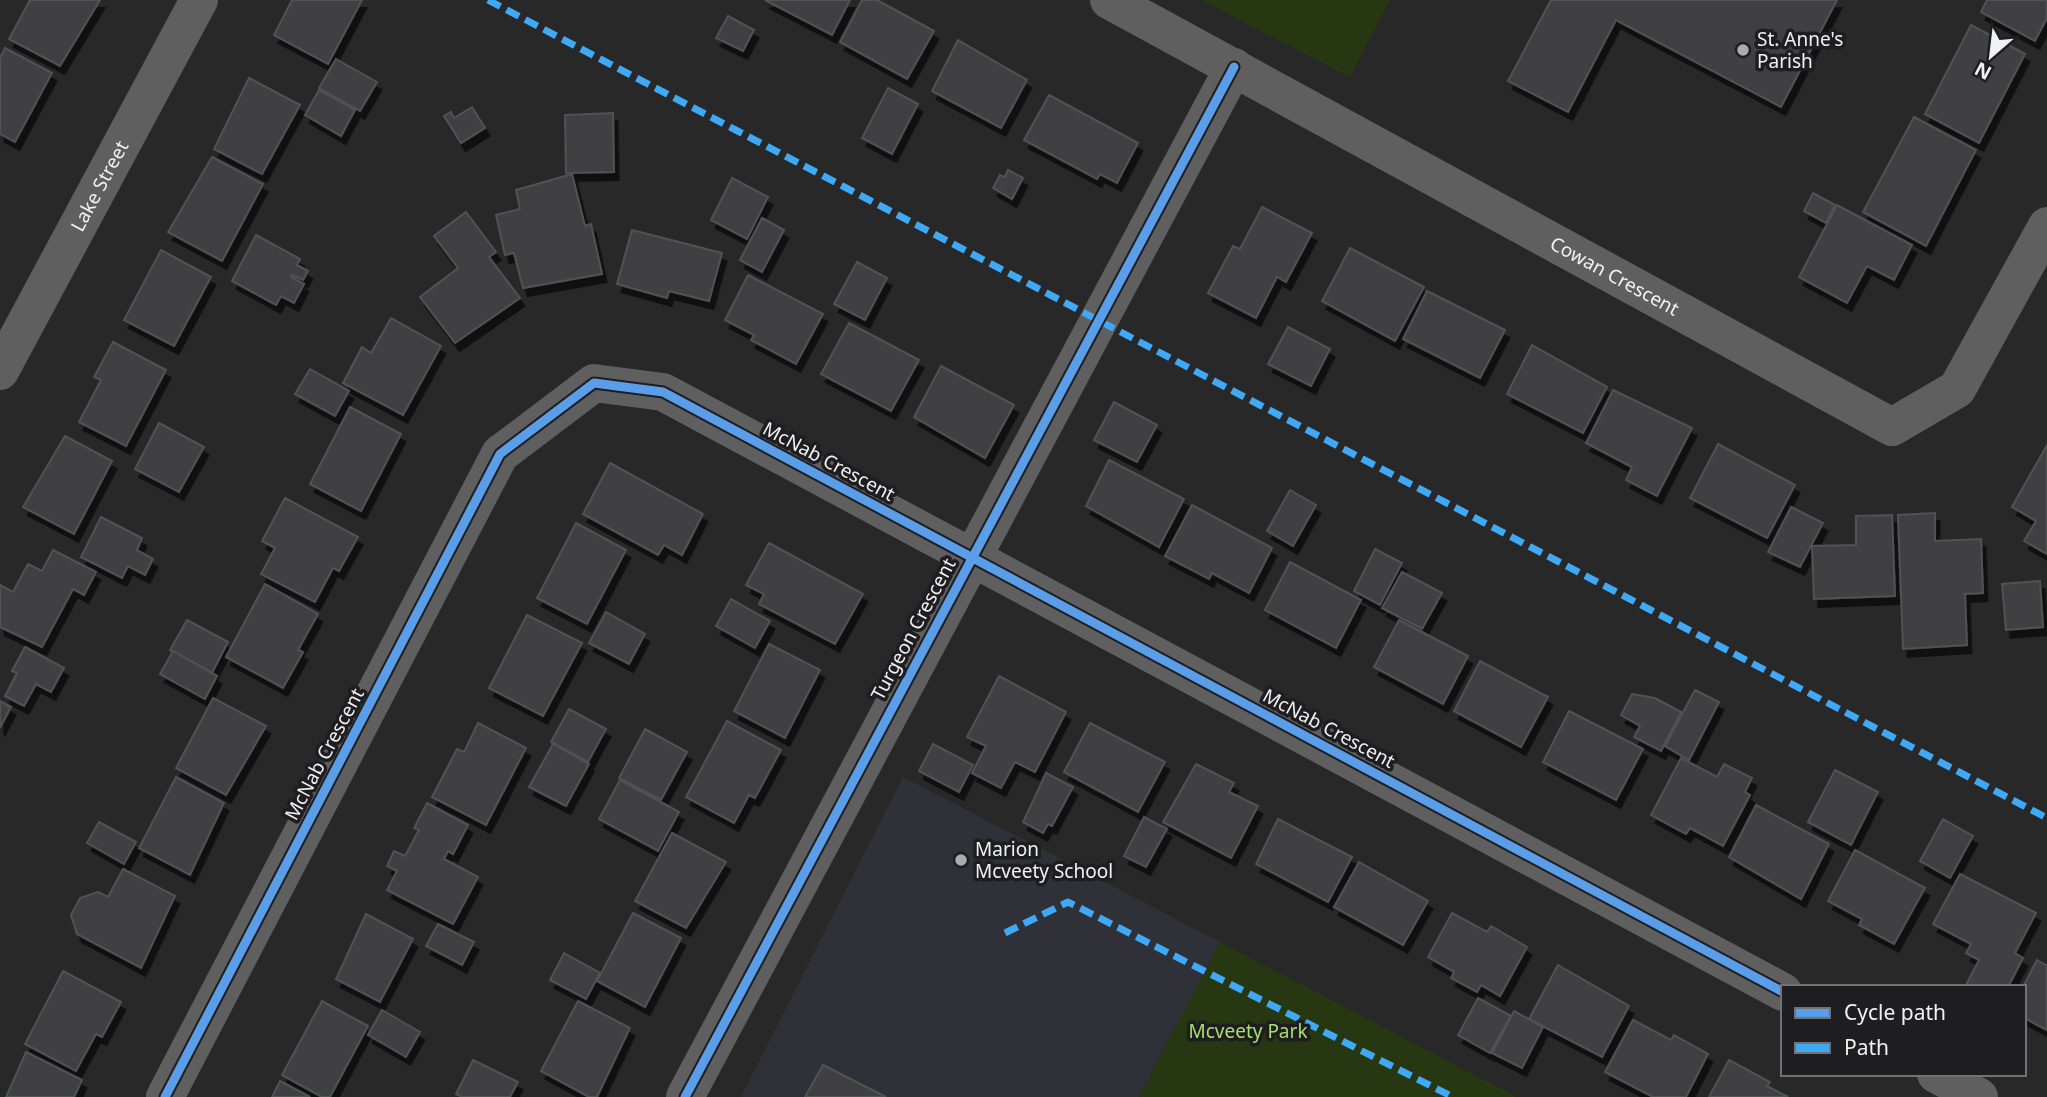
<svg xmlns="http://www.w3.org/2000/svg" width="2047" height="1097" font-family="'Noto Sans',sans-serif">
	<defs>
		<filter id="shadow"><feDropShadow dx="4.5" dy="8" stdDeviation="0" flood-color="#0009"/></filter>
	</defs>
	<rect width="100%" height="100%" fill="#282829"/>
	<polygon fill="#303138" points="903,777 1220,942 1139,1097 741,1097"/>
	<g fill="#263712">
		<polygon points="1201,0 1390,0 1350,77"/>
		<polygon points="1220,942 1517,1097 1139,1097"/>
	</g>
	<g fill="#414142" stroke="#515253" stroke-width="2" filter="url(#shadow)">
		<polygon points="30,0 100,0 60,66 9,39"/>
		<polygon points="292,0 362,0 328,64 274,35"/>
		<polygon points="765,0 850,0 832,35"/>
		<polygon points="862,0 877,0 934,31 907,79 840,42"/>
		<polygon points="1551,0 1837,0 1781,107 1616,20 1568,112 1508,81"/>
		<polygon points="1987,0 2047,0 2047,18 2035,41 1981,12"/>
		<polygon points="728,16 754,30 743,51 716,38"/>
		<polygon points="1971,25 2025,54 1979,143 1925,114"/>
		<polygon points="958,40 1027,80 1001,128 932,91"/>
		<polygon points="5,48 52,73 15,142 0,134 0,58"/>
		<polygon points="336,59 377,82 360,111 319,88"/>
		<polygon points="249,78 300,105 262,174 214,149"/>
		<polygon points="888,88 918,104 892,154 862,138"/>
		<polygon points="319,90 355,110 341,136 305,115"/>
		<polygon points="1049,95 1138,143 1117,183 1100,174 1097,179 1024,140"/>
		<polygon points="472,107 485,128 461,143 444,116 451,112 454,118"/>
		<polygon points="613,113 614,172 566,173 565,115"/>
		<polygon points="1914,117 1976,150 1926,246 1863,212"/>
		<polygon points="212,157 263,184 222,261 168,232"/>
		<polygon points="1008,170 1023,178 1012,199 993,188 1000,175 1005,177"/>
		<polygon points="572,174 585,226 591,224 602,274 523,288 514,253 505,255 496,215 520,209 516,190"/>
		<polygon points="732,178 768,197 747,239 711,220"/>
		<polygon points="1813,193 1835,205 1826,223 1804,211"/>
		<polygon points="1837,205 1912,245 1894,280 1867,266 1847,303 1799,277"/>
		<polygon points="1262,207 1312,233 1286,282 1277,277 1256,318 1208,293 1233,246 1240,249"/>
		<polygon points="466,212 496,252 489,257 520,298 455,343 420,297 458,268 434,236"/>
		<polygon points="762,218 784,230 762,272 740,260"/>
		<polygon points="632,230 722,253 709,301 669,291 667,298 617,284"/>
		<polygon points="256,235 300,259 297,265 308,271 303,280 292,275 291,277 304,284 294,303 281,296 276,305 232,281"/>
		<polygon points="1350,248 1424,287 1395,341 1322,301"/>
		<polygon points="161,250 211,277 174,346 124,320"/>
		<polygon points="857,262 887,278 865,320 834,304"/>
		<polygon points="748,275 823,314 796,364 751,340 754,335 725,320"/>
		<polygon points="1427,291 1505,330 1480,378 1403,339"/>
		<polygon points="391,318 441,346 403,415 343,383 362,347 371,353"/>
		<polygon points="849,323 919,360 891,411 821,374"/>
		<polygon points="1288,327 1330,349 1311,386 1268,364"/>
		<polygon points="113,342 166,370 126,446 79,422 101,380 94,377"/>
		<polygon points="1532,345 1607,387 1583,433 1507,394"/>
		<polygon points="941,366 1014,405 985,458 914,417"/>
		<polygon points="310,369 349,391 335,416 295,394"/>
		<polygon points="1613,390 1692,428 1657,496 1626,480 1632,467 1586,443"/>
		<polygon points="1114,402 1157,425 1137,462 1094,440"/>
		<polygon points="350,407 401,434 361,511 310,484"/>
		<polygon points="159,423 204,447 179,492 135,469"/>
		<polygon points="65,436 112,461 74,534 23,507"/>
		<polygon points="1718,444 1795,485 1767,538 1690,498"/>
		<polygon points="2047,445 2047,554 2024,541 2036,521 2012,507"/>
		<polygon points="1109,460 1184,499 1159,547 1086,506"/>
		<polygon points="610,463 703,514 682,555 664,545 658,555 583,514"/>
		<polygon points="1290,490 1316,505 1293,546 1267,531"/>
		<polygon points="285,498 358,537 339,571 333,568 315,602 261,574 275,548 262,541"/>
		<polygon points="1192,505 1272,548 1249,593 1212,573 1209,579 1165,556"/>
		<polygon points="1791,507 1823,523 1800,567 1768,552"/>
		<polygon points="1935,513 1935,541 1981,539 1983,593 1965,594 1967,645 1903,649 1898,515"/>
		<polygon points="1892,515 1895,596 1814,599 1812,546 1856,545 1856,516"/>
		<polygon points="101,517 142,538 137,550 153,559 145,575 128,566 122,578 81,557"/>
		<polygon points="576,523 626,550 587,624 537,598"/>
		<polygon points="769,543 863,594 835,644 759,604 764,594 746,585"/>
		<polygon points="1375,549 1402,563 1380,605 1354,591"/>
		<polygon points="53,550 96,572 84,595 73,589 42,647 0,627 0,585 13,592 28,564 42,571"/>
		<polygon points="1290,562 1361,600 1336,648 1265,610"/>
		<polygon points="1402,572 1442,593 1422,629 1382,608"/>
		<polygon points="2040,581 2043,627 2006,630 2002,584"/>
		<polygon points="265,584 318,614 298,650 303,652 283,688 226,657"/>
		<polygon points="731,599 770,621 755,648 716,626"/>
		<polygon points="606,612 645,634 629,664 589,643"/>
		<polygon points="527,615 582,643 543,716 489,688"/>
		<polygon points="187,620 228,642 212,673 170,650"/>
		<polygon points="1399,620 1468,656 1443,704 1374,667"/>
		<polygon points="769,644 820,670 785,738 734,711"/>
		<polygon points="25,647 64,668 51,692 36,684 24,706 5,696 17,673 12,671"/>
		<polygon points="173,651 217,676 205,699 160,674"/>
		<polygon points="1480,661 1548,697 1521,747 1454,711"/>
		<polygon points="999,676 1066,712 1035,772 1015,762 1001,788 972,773 986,746 967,737"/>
		<polygon points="1695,690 1719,702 1689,760 1665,746"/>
		<polygon points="1632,694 1655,698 1681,712 1661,751 1634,737 1640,726 1621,715"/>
		<polygon points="213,698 266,726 226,795 176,768"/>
		<polygon points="0,701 11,707 0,728"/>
		<polygon points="569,709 606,729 588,762 551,742"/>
		<polygon points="1569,711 1643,749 1616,800 1543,762"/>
		<polygon points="727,721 781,750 755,798 749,795 734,823 686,797"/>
		<polygon points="478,723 526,748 486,825 432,797 457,749 464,752"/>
		<polygon points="1090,723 1165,762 1138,812 1064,772"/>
		<polygon points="645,729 687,752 661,800 619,778"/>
		<polygon points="553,744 589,764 566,806 529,787"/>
		<polygon points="933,744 973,765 959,792 919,771"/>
		<polygon points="1681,758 1717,777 1724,764 1752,778 1745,792 1750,795 1723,846 1690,828 1686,834 1651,815"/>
		<polygon points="1196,764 1234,783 1229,792 1258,806 1231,858 1163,822"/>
		<polygon points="1835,770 1878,792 1851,845 1808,822"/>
		<polygon points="1046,773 1073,787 1052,826 1048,824 1043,833 1023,822"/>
		<polygon points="176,777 224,803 190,875 139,848"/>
		<polygon points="620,780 679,812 658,851 599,819"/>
		<polygon points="427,803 468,825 453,854 448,851 444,859 478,877 453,924 387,890 397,871 387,866 394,851 405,856 419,830 414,828"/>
		<polygon points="1756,805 1829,844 1801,899 1729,857"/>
		<polygon points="1144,817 1167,829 1146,867 1124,856"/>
		<polygon points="1278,819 1352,857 1328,902 1256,864"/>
		<polygon points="1943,819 1973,836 1950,878 1920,861"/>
		<polygon points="99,822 136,842 124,864 87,843"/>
		<polygon points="672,833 726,862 686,928 635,901"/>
		<polygon points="1855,850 1925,888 1894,944 1859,925 1862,919 1828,901"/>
		<polygon points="1359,862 1428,901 1403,945 1334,907"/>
		<polygon points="123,869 175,896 141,968 77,934 71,915 80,898 98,892 108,897"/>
		<polygon points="1960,874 2036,913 2015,953 2023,958 2008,987 1966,985 1979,960 1966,953 1971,944 1933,924"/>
		<polygon points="633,913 681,938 645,1007 597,981"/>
		<polygon points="1452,913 1487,932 1491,926 1527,947 1500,996 1481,985 1477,992 1451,978 1454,972 1428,957"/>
		<polygon points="366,914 413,939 380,1002 336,979"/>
		<polygon points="438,924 474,942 462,965 426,946"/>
		<polygon points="564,953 600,973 586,999 550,980"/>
		<polygon points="2037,960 2047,966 2047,1030 2024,1018 2023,987"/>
		<polygon points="1558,965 1629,1006 1602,1057 1529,1019"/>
		<polygon points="63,971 121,1002 102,1037 96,1034 76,1071 25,1044"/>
		<polygon points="1478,998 1511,1016 1490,1053 1458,1035"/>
		<polygon points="322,1001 368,1026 330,1097 322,1097 282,1075"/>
		<polygon points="578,1001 630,1028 597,1097 589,1097 541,1071"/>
		<polygon points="382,1010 420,1032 406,1057 368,1035"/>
		<polygon points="1514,1011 1543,1027 1522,1068 1492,1053"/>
		<polygon points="1633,1020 1671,1040 1674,1035 1708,1054 1686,1097 1653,1097 1605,1072"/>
		<polygon points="26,1052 82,1080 74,1097 6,1097"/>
		<polygon points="473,1060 518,1082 510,1097 462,1097 456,1094"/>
		<polygon points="1729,1060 1770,1082 1767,1086 1788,1097 1709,1097"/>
		<polygon points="823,1065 886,1097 805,1097"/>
		<polygon points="280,1081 310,1097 272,1097"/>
	</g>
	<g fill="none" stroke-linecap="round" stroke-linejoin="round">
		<g stroke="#5f5f60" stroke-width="38">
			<path id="s1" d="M1109 0 1892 427 1957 389 2047 226"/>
			<path id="s2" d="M0 371 199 0"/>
			<polyline points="1936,1074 1979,1097"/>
			<polyline points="165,1097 500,454 594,383 663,392 1783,992"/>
			<polyline points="685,1097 1234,67"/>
		</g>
		<g stroke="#3fa9f5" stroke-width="7" stroke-dasharray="14 7" stroke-linecap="butt">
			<polyline points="488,0 2047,818"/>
			<polyline points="1005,933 1068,902 1453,1097"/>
		</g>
		<defs>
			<g id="cycleway">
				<polyline points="165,1097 500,454 594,383 663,392 1783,992"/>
				<polyline points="685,1097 1234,67"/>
			</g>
		</defs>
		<use href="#cycleway" stroke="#1e1e21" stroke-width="13"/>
		<use href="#cycleway" stroke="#5a9eea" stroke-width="9"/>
	</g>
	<g fill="#aaabac" stroke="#1e1e21" stroke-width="2.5">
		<circle cx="1743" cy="50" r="7"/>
		<circle cx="961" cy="860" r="7"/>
	</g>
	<g text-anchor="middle" stroke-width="7" stroke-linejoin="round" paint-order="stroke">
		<g font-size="19" fill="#f0f1f2" stroke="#1e1e21" text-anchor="start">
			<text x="1757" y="46">St. Anne's<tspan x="1757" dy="22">Parish</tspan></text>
			<text x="975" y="856">Marion<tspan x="975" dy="22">Mcveety School</tspan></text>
		</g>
		<g font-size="19" fill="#f0f1f2" stroke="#1e1e21">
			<text dy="7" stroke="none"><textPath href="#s2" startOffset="210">Lake Street</textPath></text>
			<text dy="7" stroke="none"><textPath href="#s1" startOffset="576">Cowan Crescent</textPath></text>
			<text transform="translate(829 461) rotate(28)" y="7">McNab Crescent</text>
			<text transform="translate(913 629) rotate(-62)" y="7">Turgeon Crescent</text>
			<text transform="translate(1329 728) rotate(28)" y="7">McNab Crescent</text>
			<text transform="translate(324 754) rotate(-62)" y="7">McNab Crescent</text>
		</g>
		<g font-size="19" fill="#a8df69" stroke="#1e1e21">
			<text x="1248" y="1038">Mcveety Park</text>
		</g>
	</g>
	<rect x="1781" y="985" width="245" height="91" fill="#1e1e21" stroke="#727275" stroke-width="2"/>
	<rect x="1795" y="1008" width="35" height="10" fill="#5a9eea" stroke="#727275" stroke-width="2"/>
	<text x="1844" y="1020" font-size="21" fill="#f0f1f2">Cycle path</text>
	<rect x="1795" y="1043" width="35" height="10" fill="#3fa9f5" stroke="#727275" stroke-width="2"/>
	<text x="1844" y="1055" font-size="21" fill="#f0f1f2">Path</text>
	<g transform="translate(1991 56) rotate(208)" stroke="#1e1e21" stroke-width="5" paint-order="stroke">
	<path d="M0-5L12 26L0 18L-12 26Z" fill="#f0f1f2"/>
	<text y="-10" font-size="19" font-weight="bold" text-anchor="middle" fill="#f0f1f2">N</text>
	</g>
</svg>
